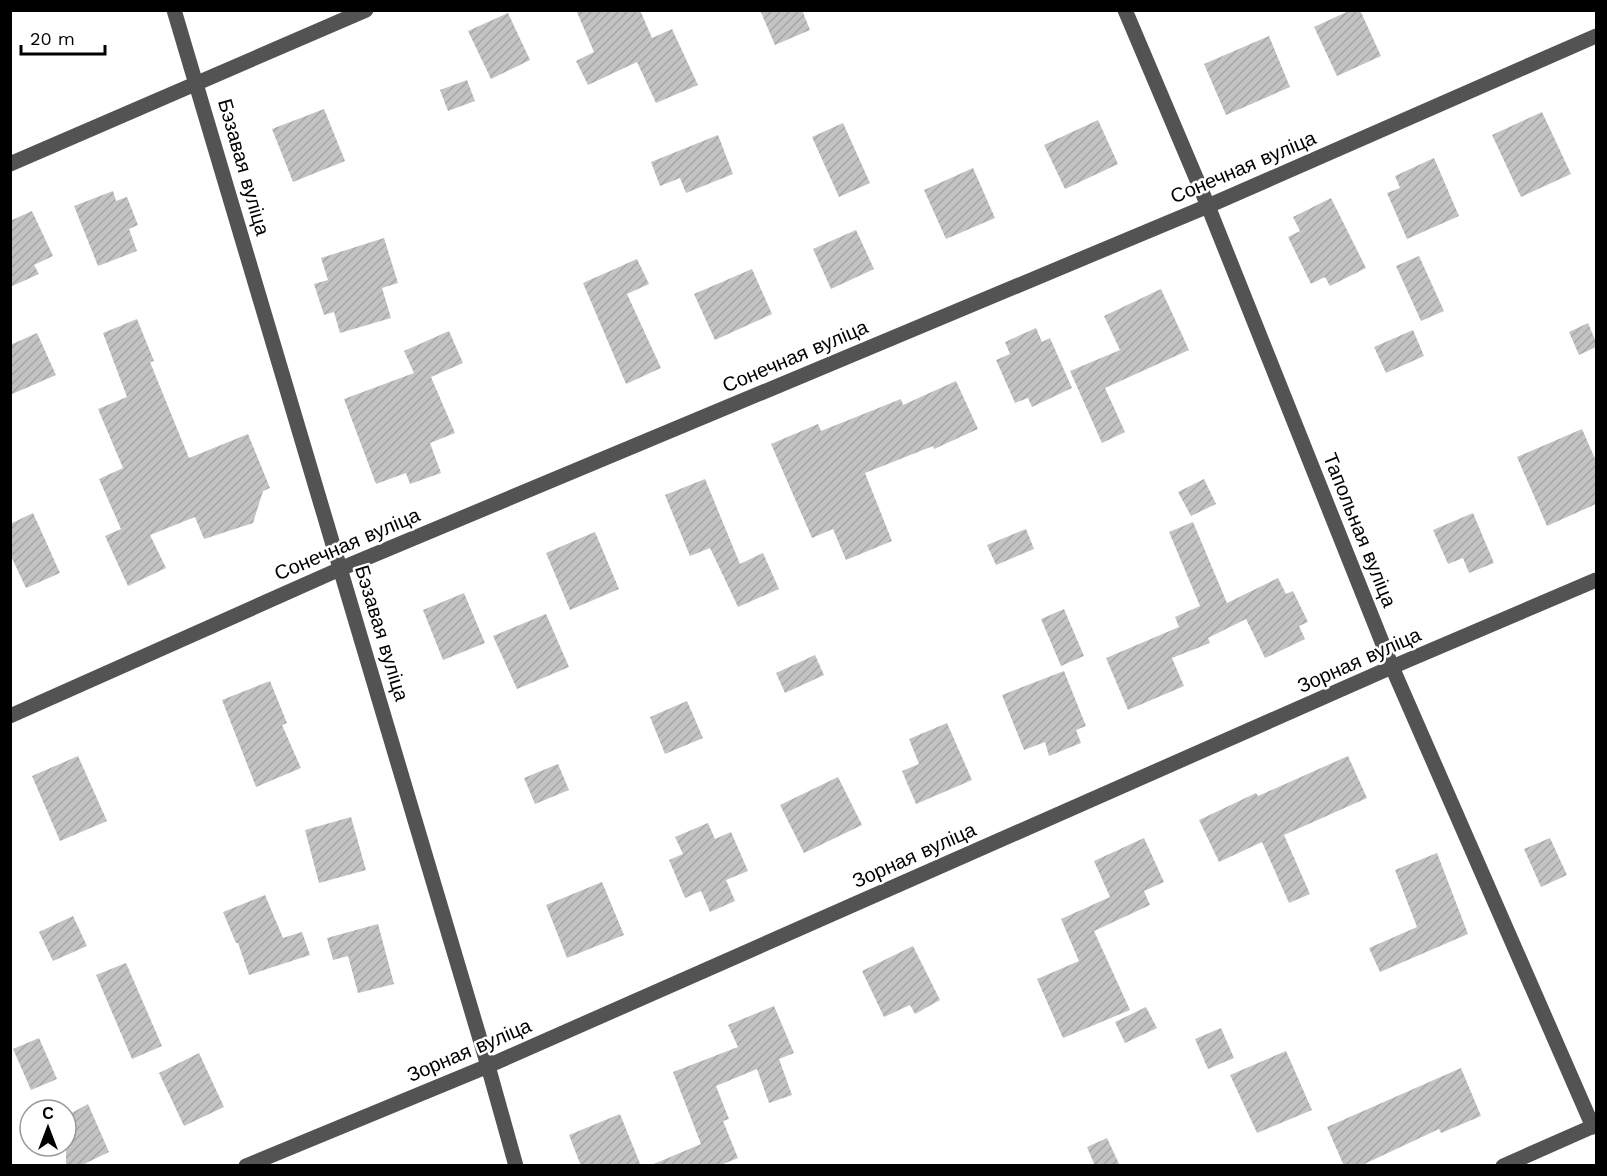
<svg xmlns="http://www.w3.org/2000/svg" width="1607" height="1176" font-family="'Work Sans',sans-serif">
	<defs>
		<pattern id="building-hatch" width="6" height="6" patternUnits="userSpaceOnUse" patternTransform="scale(1.5)"><rect width="6" height="6" fill="#c3c3c3"/><path d="M-1 1l2-2M0 6l6-6M5 7l2-2" fill="none" stroke="#a6a6a6"/></pattern>
	</defs>
	<rect width="100%" height="100%" fill="#fff"/>
	<g fill="url(#building-hatch)">
		<polygon points="576,10 640,10 652,38 672,29 698,85 656,103 637,62 588,85 576,61 594,52"/>
		<polygon points="760,10 802,10 810,30 775,45"/>
		<polygon points="1351,10 1360,10 1381,56 1337,76 1314,27"/>
		<polygon points="508,13 530,60 491,79 468,31"/>
		<polygon points="1269,36 1290,87 1226,115 1204,64"/>
		<polygon points="467,80 475,101 448,111 440,90"/>
		<polygon points="324,109 345,161 293,182 272,129"/>
		<polygon points="1542,112 1571,174 1521,197 1492,135"/>
		<polygon points="1098,120 1118,164 1065,189 1044,145"/>
		<polygon points="843,123 870,183 839,197 812,137"/>
		<polygon points="718,135 733,174 686,193 680,178 660,186 651,162"/>
		<polygon points="1434,158 1459,216 1407,239 1387,193 1400,188 1395,176"/>
		<polygon points="973,168 995,218 946,239 924,190"/>
		<polygon points="113,191 116,201 127,197 138,225 129,229 137,251 98,266 74,206"/>
		<polygon points="1331,198 1366,268 1330,286 1325,277 1311,284 1288,237 1300,231 1293,217"/>
		<polygon points="32,211 53,256 34,265 39,274 10,287 10,216 12,220"/>
		<polygon points="856,230 874,269 831,289 813,249"/>
		<polygon points="384,238 398,283 382,288 391,318 340,333 334,312 324,315 314,284 328,280 321,258"/>
		<polygon points="1419,256 1444,311 1421,321 1396,266"/>
		<polygon points="637,259 649,284 627,294 661,368 626,384 583,283"/>
		<polygon points="752,269 772,314 715,340 694,294"/>
		<polygon points="1161,289 1189,350 1105,388 1125,432 1102,443 1070,371 1120,350 1104,316"/>
		<polygon points="137,319 154,361 150,362 189,458 248,434 270,488 263,491 253,523 204,539 195,517 150,535 166,568 128,586 105,536 121,529 99,479 123,468 98,409 127,397 103,333"/>
		<polygon points="1588,323 1596,342 1596,347 1579,355 1569,332"/>
		<polygon points="1036,328 1042,342 1050,338 1072,388 1032,407 1028,398 1015,403 996,360 1010,354 1005,342"/>
		<polygon points="1413,330 1424,356 1386,373 1374,347"/>
		<polygon points="449,331 463,363 431,377 455,433 430,443 441,473 410,484 406,473 376,484 344,399 414,373 404,351"/>
		<polygon points="37,333 56,375 10,395 10,345"/>
		<polygon points="956,381 978,429 934,449 933,446 865,473 892,541 846,560 833,529 812,538 771,444 818,424 821,431 901,399 903,405"/>
		<polygon points="1582,429 1596,461 1596,504 1547,526 1517,457"/>
		<polygon points="705,479 740,564 763,553 779,589 738,607 710,548 690,556 665,495"/>
		<polygon points="1204,479 1216,504 1191,516 1178,492"/>
		<polygon points="33,513 60,573 26,588 10,554 10,524"/>
		<polygon points="1473,513 1494,563 1469,573 1463,558 1448,564 1433,530"/>
		<polygon points="1193,522 1227,603 1278,578 1286,594 1293,591 1308,622 1299,626 1305,639 1265,658 1246,619 1208,638 1210,643 1172,658 1184,686 1128,710 1106,658 1179,627 1175,617 1200,606 1169,532"/>
		<polygon points="1026,529 1034,549 996,565 987,545"/>
		<polygon points="595,532 619,589 570,610 546,553"/>
		<polygon points="464,593 485,643 443,660 423,610"/>
		<polygon points="1064,609 1084,656 1061,666 1041,619"/>
		<polygon points="546,614 569,667 517,689 493,636"/>
		<polygon points="815,655 824,675 785,693 776,673"/>
		<polygon points="1064,671 1086,726 1076,730 1081,743 1049,756 1045,742 1024,750 1002,695"/>
		<polygon points="270,681 287,723 282,725 301,768 256,787 222,700"/>
		<polygon points="687,701 703,738 665,754 650,717"/>
		<polygon points="947,723 972,780 916,804 902,771 919,764 909,739"/>
		<polygon points="78,756 107,821 60,841 32,776"/>
		<polygon points="1348,756 1367,798 1284,835 1310,894 1289,903 1262,842 1219,862 1199,820 1256,793 1258,796"/>
		<polygon points="558,764 569,790 535,804 524,778"/>
		<polygon points="838,777 862,825 804,853 780,805"/>
		<polygon points="351,817 366,870 319,883 305,830"/>
		<polygon points="708,823 715,839 731,832 748,871 726,880 735,901 710,912 701,891 685,898 669,860 683,854 675,837"/>
		<polygon points="1144,838 1164,882 1144,891 1150,905 1094,931 1130,1010 1063,1038 1037,979 1079,961 1061,919 1110,897 1094,861"/>
		<polygon points="1550,838 1567,875 1541,887 1524,849"/>
		<polygon points="1437,853 1468,934 1380,972 1369,948 1417,927 1395,870"/>
		<polygon points="602,882 624,935 567,958 546,905"/>
		<polygon points="265,895 283,938 302,932 310,955 249,975 238,943 236,943 223,912"/>
		<polygon points="73,916 87,946 53,961 39,932"/>
		<polygon points="378,924 394,984 358,993 348,956 333,960 327,938"/>
		<polygon points="913,946 940,1000 915,1014 910,1005 884,1017 862,971"/>
		<polygon points="126,963 162,1046 132,1059 96,975"/>
		<polygon points="774,1006 794,1053 779,1059 792,1095 769,1103 757,1069 716,1086 729,1119 723,1121 738,1158 718,1166 649,1166 701,1144 673,1072 738,1047 728,1025"/>
		<polygon points="1146,1007 1157,1028 1125,1043 1115,1022"/>
		<polygon points="1221,1028 1234,1058 1208,1069 1195,1039"/>
		<polygon points="39,1038 57,1079 31,1090 13,1049"/>
		<polygon points="1286,1051 1312,1110 1257,1133 1230,1075"/>
		<polygon points="199,1053 224,1107 184,1126 159,1073"/>
		<polygon points="1461,1068 1481,1116 1441,1133 1439,1129 1360,1166 1344,1166 1327,1127"/>
		<polygon points="88,1104 109,1152 80,1166 66,1166 66,1116"/>
		<polygon points="620,1114 641,1166 581,1166 569,1135"/>
		<polygon points="1107,1138 1120,1166 1095,1166 1087,1147"/>
	</g>
	<g fill="none" stroke-linecap="round" stroke-linejoin="round">
		<g stroke="#535353" stroke-width="15">
			<polyline points="174,10 488,1066 516,1166"/>
			<polyline points="1125,10 1208,206 1392,667 1593,1127"/>
			<polyline points="10,164 366,10"/>
			<polyline points="10,716 340,569 1208,206 1596,36"/>
			<polyline points="246,1166 488,1066 1392,667 1596,580"/>
			<polyline points="1503,1166 1596,1125"/>
		</g>
	</g>
	<g text-anchor="middle" stroke-width="5" stroke-linejoin="round" paint-order="stroke">
		<g font-size="20" fill="#000" stroke="#fff">
			<text transform="translate(244 167) rotate(74)" y="7">Бэзавая вуліца</text>
			<text transform="translate(1243 167) rotate(-23)" y="7">Сонечная вуліца</text>
			<text transform="translate(795 356) rotate(-23)" y="7">Сонечная вуліца</text>
			<text transform="translate(1360 530) rotate(68)" y="7">Тапольная вуліца</text>
			<text transform="translate(347 544) rotate(-23)" y="7">Сонечная вуліца</text>
			<text transform="translate(382 633) rotate(73)" y="7">Бэзавая вуліца</text>
			<text transform="translate(1359 660) rotate(-24)" y="7">Зорная вуліца</text>
			<text transform="translate(914 855) rotate(-24)" y="7">Зорная вуліца</text>
			<text transform="translate(469 1050) rotate(-23)" y="7">Зорная вуліца</text>
		</g>
	</g>
	<rect width="1607" height="1176" fill="none" stroke="#000000" stroke-width="24"/>
	<g transform="translate(48 1128)"><circle r="28" fill="#ffffff" stroke="#999999" stroke-width="1.5"/>
	<path d="M0-4.5L10 22L0 15L-10 22Z" fill="#000000"/>
	<text y="-9" font-size="16" font-weight="bold" text-anchor="middle" fill="#000000">С</text>
	</g>
	<path d="M21 45v9h84v-9" fill="none" stroke="#000000" stroke-width="3"/>
	<text x="30" y="45" font-size="18" fill="#000000" stroke="#ffffff" stroke-width="4.5" paint-order="stroke">20 m</text>
</svg>
